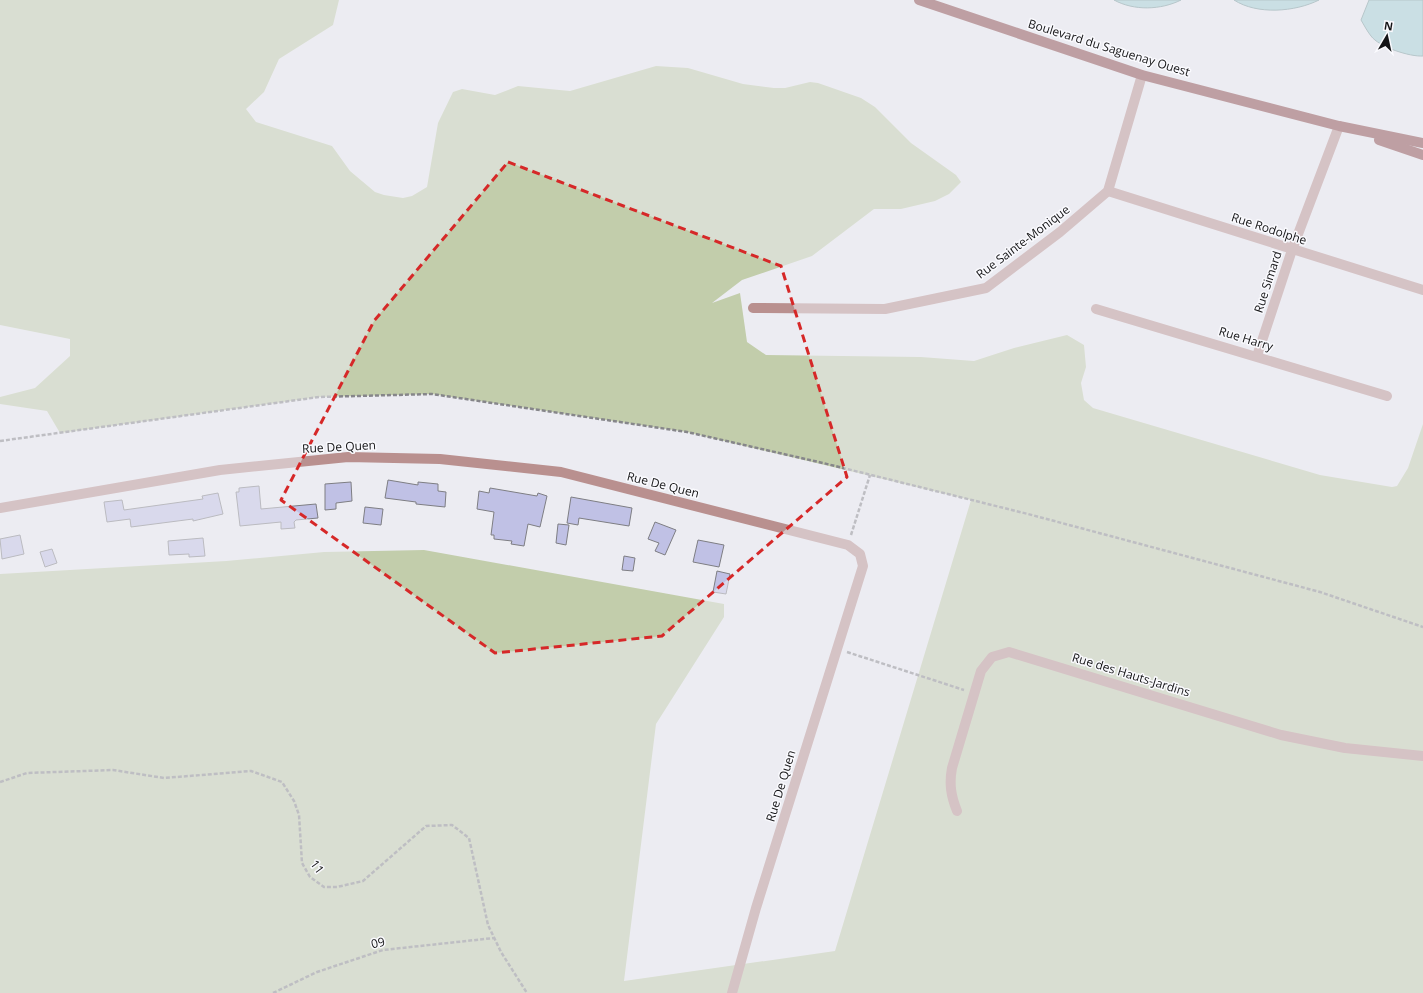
<svg xmlns="http://www.w3.org/2000/svg" width="1423" height="993" font-family="'Open Sans',sans-serif">
	<rect width="100%" height="100%" fill="#ececf2"/>
	<polygon fill="#c2cdab" points="0,0 339,0 333,25 279,59 264,92 246,109 256,122 332,146 350,171 375,192 384,195 403,198 412,196 427,187 438,123 453,92 462,89 495,95 518,86 570,91 656,66 688,68 743,84 774,88 785,88 810,82 818,83 861,98 875,107 911,143 956,175 961,182 949,194 935,201 901,209 874,209 812,256 742,280 712,303 740,293 747,342 766,355 921,357 974,361 1014,348 1067,335 1084,345 1086,367 1081,383 1084,400 1093,408 1320,475 1392,487 1397,486 1408,468 1423,424 1423,993 0,993 0,574 226,561 324,552 424,550 724,604 724,617 656,724 624,981 835,951 971,500 687,432 432,394 319,397 60,433 47,411 0,404 0,397 35,388 70,356 70,339 0,325"/>
	<g fill="#9fcfd2" stroke="#76979a">
		<path d="M1114 0H1181C1161 10 1134 11 1114 0Z"/>
		<path d="M1234 0H1319C1295 12 1257 15 1234 0Z"/>
		<path d="M1369 0H1423V56C1410 57 1379 47 1371 36 1367 31 1364 25 1361 20Z"/>
	</g>
	<g fill="#c0c1e5" stroke="#7e7e83">
		<polygon points="388,480 418,485 418,482 438,484 438,491 446,492 445,507 416,504 416,502 385,498"/>
		<polygon points="351,482 352,501 336,503 336,509 325,510 325,484"/>
		<polygon points="259,486 261,509 316,504 318,518 296,520 294,522 295,528 281,529 281,522 240,526 236,492 239,492 239,488"/>
		<polygon points="490,488 537,496 538,493 547,496 540,527 528,524 524,546 511,544 512,541 494,539 494,535 491,535 494,512 477,509 479,491 489,493"/>
		<polygon points="218,493 223,514 193,521 193,519 131,527 130,519 107,522 104,502 122,500 124,510 203,499 202,496"/>
		<polygon points="571,497 632,508 629,526 579,518 578,525 567,523"/>
		<polygon points="365,507 383,509 381,525 363,523"/>
		<polygon points="655,522 676,530 665,555 655,551 659,543 648,539"/>
		<polygon points="558,524 569,525 566,545 556,543"/>
		<polygon points="20,535 24,554 2,559 0,539"/>
		<polygon points="203,538 205,556 189,557 189,554 169,555 168,541"/>
		<polygon points="698,540 724,545 719,567 693,562"/>
		<polygon points="52,549 57,563 45,567 40,552"/>
		<polygon points="624,556 635,558 633,571 622,570"/>
		<polygon points="717,571 730,574 726,594 713,592"/>
	</g>
	<g fill="none" stroke-linecap="round" stroke-linejoin="round">
		<g stroke="#86868a" stroke-width="2.5" stroke-dasharray="4 2" stroke-linecap="butt">
			<polyline points="0,441 319,397 432,394 687,432 823,463 1028,514 1320,592 1423,627"/>
			<polyline points="851,535 870,475"/>
			<polyline points="847,652 964,690"/>
			<polyline points="0,782 27,773 113,770 164,778 251,771 282,782 294,801 299,815 302,863 310,877 324,887 337,887 363,881 426,826 452,825 469,838 488,925 501,952 527,993"/>
			<polyline points="273,993 317,972 383,950 494,938"/>
		</g>
		<g stroke="#b9908f" stroke-width="10">
			<polyline points="1108,191 1423,290"/>
			<polyline points="753,308 885,309 986,288 1060,232 1108,191 1142,75"/>
			<polyline points="1096,309 1387,396"/>
			<polyline points="1257,356 1292,250 1339,126"/>
			<polyline points="0,508 220,470 348,457 440,459 561,472 848,545 860,554 863,566 756,908 732,993"/>
			<path d="M957 811C951 796 949 784 952 768L981 671 992 657 1009 652 1281 735 1345 748 1423 756"/>
		</g>
		<g stroke="#864244" stroke-width="10">
			<polyline points="919,0 1142,75 1339,126 1423,143"/>
			<polyline points="1379,140 1423,155"/>
		</g>
	</g>
	<path d="M0 0H1423V993H0ZM508 162 781 266 847 477 662 636 495 653 281 500 374 321Z" fill="#ececf2" fill-opacity=".55" fill-rule="evenodd"/>
	<path fill="none" stroke="#d62828" stroke-width="3" stroke-dasharray="8 5" stroke-linejoin="round" d="M508 162 781 266 847 477 662 636 495 653 281 500 374 321Z"/>
	<g text-anchor="middle" stroke-width="3" stroke-linejoin="round" paint-order="stroke">
		<g font-size="12" fill="#151517" stroke="#fafafe">
			<text transform="translate(1109 48) rotate(17)" y="4">Boulevard du Saguenay Ouest</text>
			<text transform="translate(1269 229) rotate(18)" y="4">Rue Rodolphe</text>
			<text transform="translate(1023 242) rotate(-37)" y="4">Rue Sainte-Monique</text>
			<text transform="translate(1268 282) rotate(-72)" y="4">Rue Simard</text>
			<text transform="translate(1246 339) rotate(17)" y="4">Rue Harry</text>
			<text transform="translate(339 447) rotate(-3)" y="4">Rue De Quen</text>
			<text transform="translate(663 485) rotate(14)" y="4">Rue De Quen</text>
			<text transform="translate(1131 675) rotate(17)" y="4">Rue des Hauts-Jardins</text>
			<text transform="translate(781 786) rotate(-73)" y="4">Rue De Quen</text>
			<text transform="translate(317 867) rotate(53)" y="4">11</text>
			<text transform="translate(378 943) rotate(-14)" y="4">09</text>
		</g>
	</g>
	<g transform="translate(1387 36) rotate(9)" stroke="#fafafe" stroke-width="3" paint-order="stroke">
	<path d="M0-3L7 15L0 10L-7 15Z" fill="#151517"/>
	<text y="-6" font-size="11" font-weight="bold" text-anchor="middle" fill="#151517">N</text>
	</g>
</svg>
